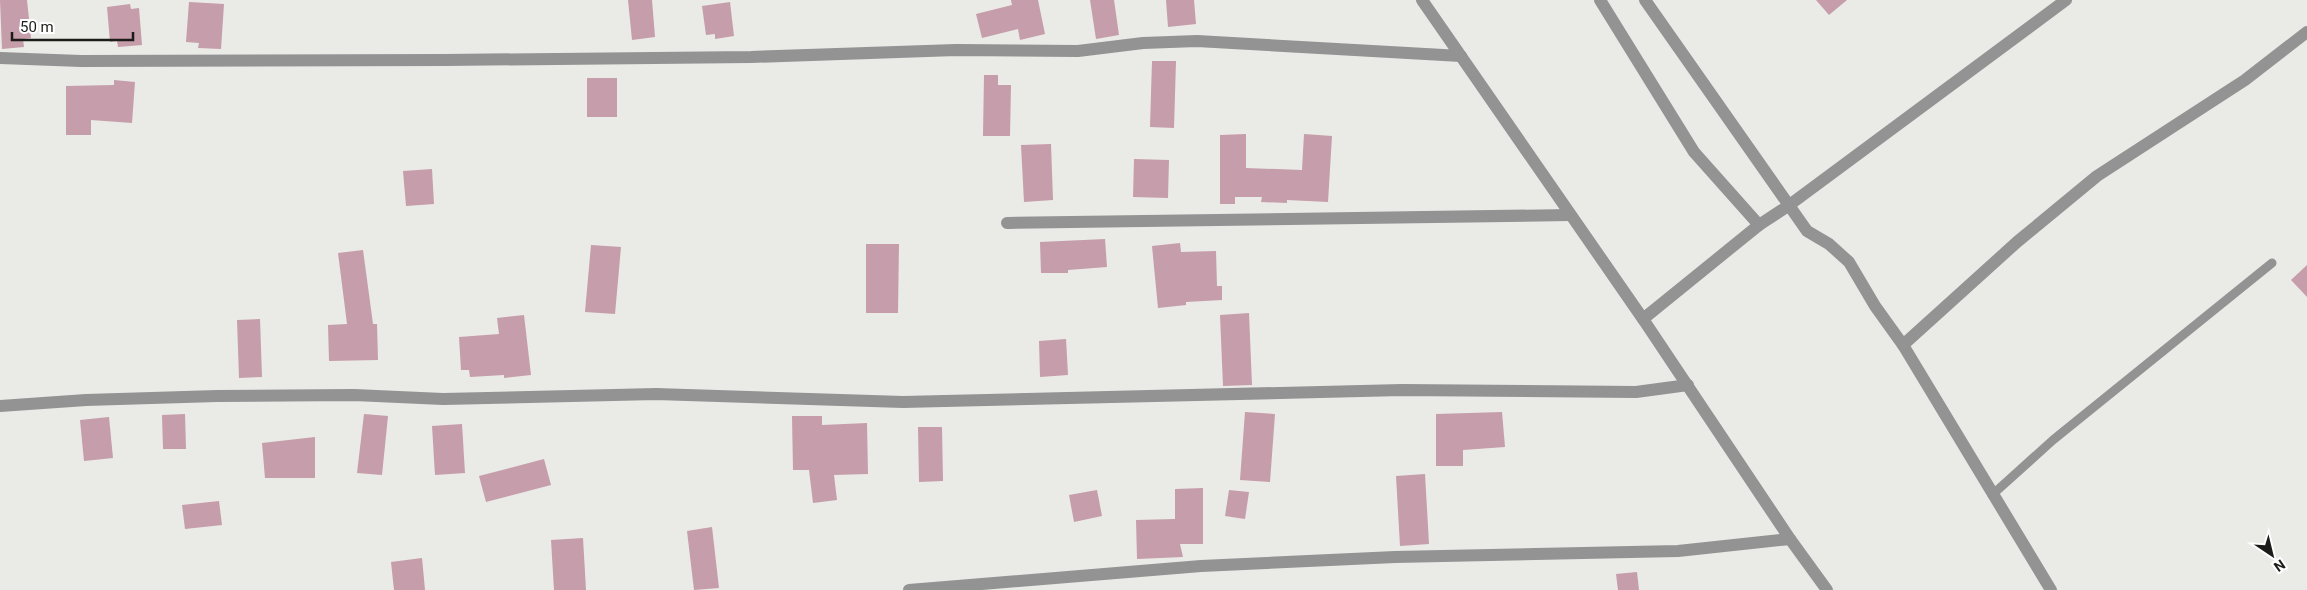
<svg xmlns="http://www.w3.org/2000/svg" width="2307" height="590" font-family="Roboto,sans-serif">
	<rect width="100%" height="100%" fill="#eaeae7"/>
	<g fill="#c69daa">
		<polygon points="0,0 27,0 31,38 23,39 24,47 2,49"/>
		<polygon points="628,0 652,0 655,37 632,40"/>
		<polygon points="1011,0 1038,0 1045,34 1020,40 1018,29 982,38 976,14 1012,5"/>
		<polygon points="1090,0 1114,0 1119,35 1096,39"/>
		<polygon points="1166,0 1194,0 1196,24 1168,27"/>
		<polygon points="1816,0 1847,0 1829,15"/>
		<polygon points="189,2 224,4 221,49 198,48 199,43 186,42"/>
		<polygon points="730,2 734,36 715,39 715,34 706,35 702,6"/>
		<polygon points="130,4 131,9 139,8 142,45 118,47 117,41 110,42 107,7"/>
		<polygon points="1152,61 1176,61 1174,128 1150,127"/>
		<polygon points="984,75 998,75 998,85 1011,85 1010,136 983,136"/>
		<rect x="587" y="78" width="30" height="39"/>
		<polygon points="114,80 135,82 132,123 91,120 91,135 66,135 66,86 114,85"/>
		<polygon points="1246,134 1246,168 1302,170 1304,134 1332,136 1328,202 1287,200 1287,203 1261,202 1262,197 1235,197 1235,204 1220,204 1220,135"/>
		<polygon points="1051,144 1053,200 1024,202 1021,145"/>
		<polygon points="1134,159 1169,160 1168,198 1133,197"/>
		<polygon points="432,169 434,204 406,206 403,171"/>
		<polygon points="1105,239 1107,267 1068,270 1068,273 1041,273 1040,242"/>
		<polygon points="1180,243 1181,252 1216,251 1217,286 1222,286 1222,300 1186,302 1186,305 1158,308 1152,246"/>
		<polygon points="866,244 899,244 898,313 866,313"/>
		<polygon points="591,245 621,247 615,314 585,312"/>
		<polygon points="363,250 373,324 377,324 378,360 329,361 328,325 347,324 338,253"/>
		<polygon points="2307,265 2307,297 2291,280"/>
		<polygon points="1249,313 1252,385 1223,386 1220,315"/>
		<polygon points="524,315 531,375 504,378 504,375 470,377 469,370 461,370 459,337 499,334 497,318"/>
		<polygon points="260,319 262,377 239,378 237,320"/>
		<polygon points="1066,339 1068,375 1040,377 1039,341"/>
		<polygon points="1245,412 1275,414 1270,482 1240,480"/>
		<polygon points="1502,412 1505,447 1463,450 1463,466 1436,466 1436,414"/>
		<polygon points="185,414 186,449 163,449 162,415"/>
		<polygon points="364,414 388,416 382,475 357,473"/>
		<polygon points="792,416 822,416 822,425 867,423 868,474 834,475 837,500 813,503 809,470 793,470"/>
		<polygon points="109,417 113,458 84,461 80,420"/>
		<polygon points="462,424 465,473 435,475 432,426"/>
		<polygon points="918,427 942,427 943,481 919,482"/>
		<polygon points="315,437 315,478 265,478 262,443"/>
		<polygon points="544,459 551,485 486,502 479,476"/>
		<polygon points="1425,474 1429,544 1400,546 1396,476"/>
		<polygon points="1203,488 1203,544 1180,544 1183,557 1137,559 1136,520 1175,519 1175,489"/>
		<polygon points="1097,490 1102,516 1074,522 1069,495"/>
		<polygon points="1229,490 1249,492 1245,519 1225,516"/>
		<polygon points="219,501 222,525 185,529 182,505"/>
		<polygon points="712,527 719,588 694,590 687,531"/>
		<polygon points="583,538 586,590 554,590 551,540"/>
		<polygon points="422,558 425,590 394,590 391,562"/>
		<polygon points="1637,572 1639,590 1618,590 1616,574"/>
	</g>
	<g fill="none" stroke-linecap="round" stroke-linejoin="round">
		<polyline stroke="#949394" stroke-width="9" points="1992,495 2053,440 2272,263"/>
		<g stroke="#949394" stroke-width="12">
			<polyline points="1422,0 1643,319"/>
			<polyline points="1600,0 1694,152 1759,225"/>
			<polyline points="1645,0 1807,231 1829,244 1849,262 1875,306 1903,345 2051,590"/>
			<polyline points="0,58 81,61 445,60 751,57 956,50 1078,51 1143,43 1197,41 1461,56"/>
			<polyline points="1007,223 1570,215"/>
			<polyline points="1903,345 2017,242 2097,176 2245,80 2307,32"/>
			<polyline points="0,406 86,400 217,396 354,395 443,399 656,394 903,402 1402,390 1636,392 1688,385"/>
			<polyline points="909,590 1201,566 1395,557 1678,551 1790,539"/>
			<polyline points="1827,590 1790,539 1643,319 1759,225 1788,206 2066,0"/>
		</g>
	</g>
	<g transform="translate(2272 555) rotate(145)" stroke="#ffffff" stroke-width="4" paint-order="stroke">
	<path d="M0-4L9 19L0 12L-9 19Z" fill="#1c1c1b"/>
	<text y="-8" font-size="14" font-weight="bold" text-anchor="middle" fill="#1c1c1b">N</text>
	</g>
	<path d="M12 32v8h121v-8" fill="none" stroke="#1c1c1b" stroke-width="2.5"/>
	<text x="20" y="32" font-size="15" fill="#1c1c1b" stroke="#ffffff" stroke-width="4" paint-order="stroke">50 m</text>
</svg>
